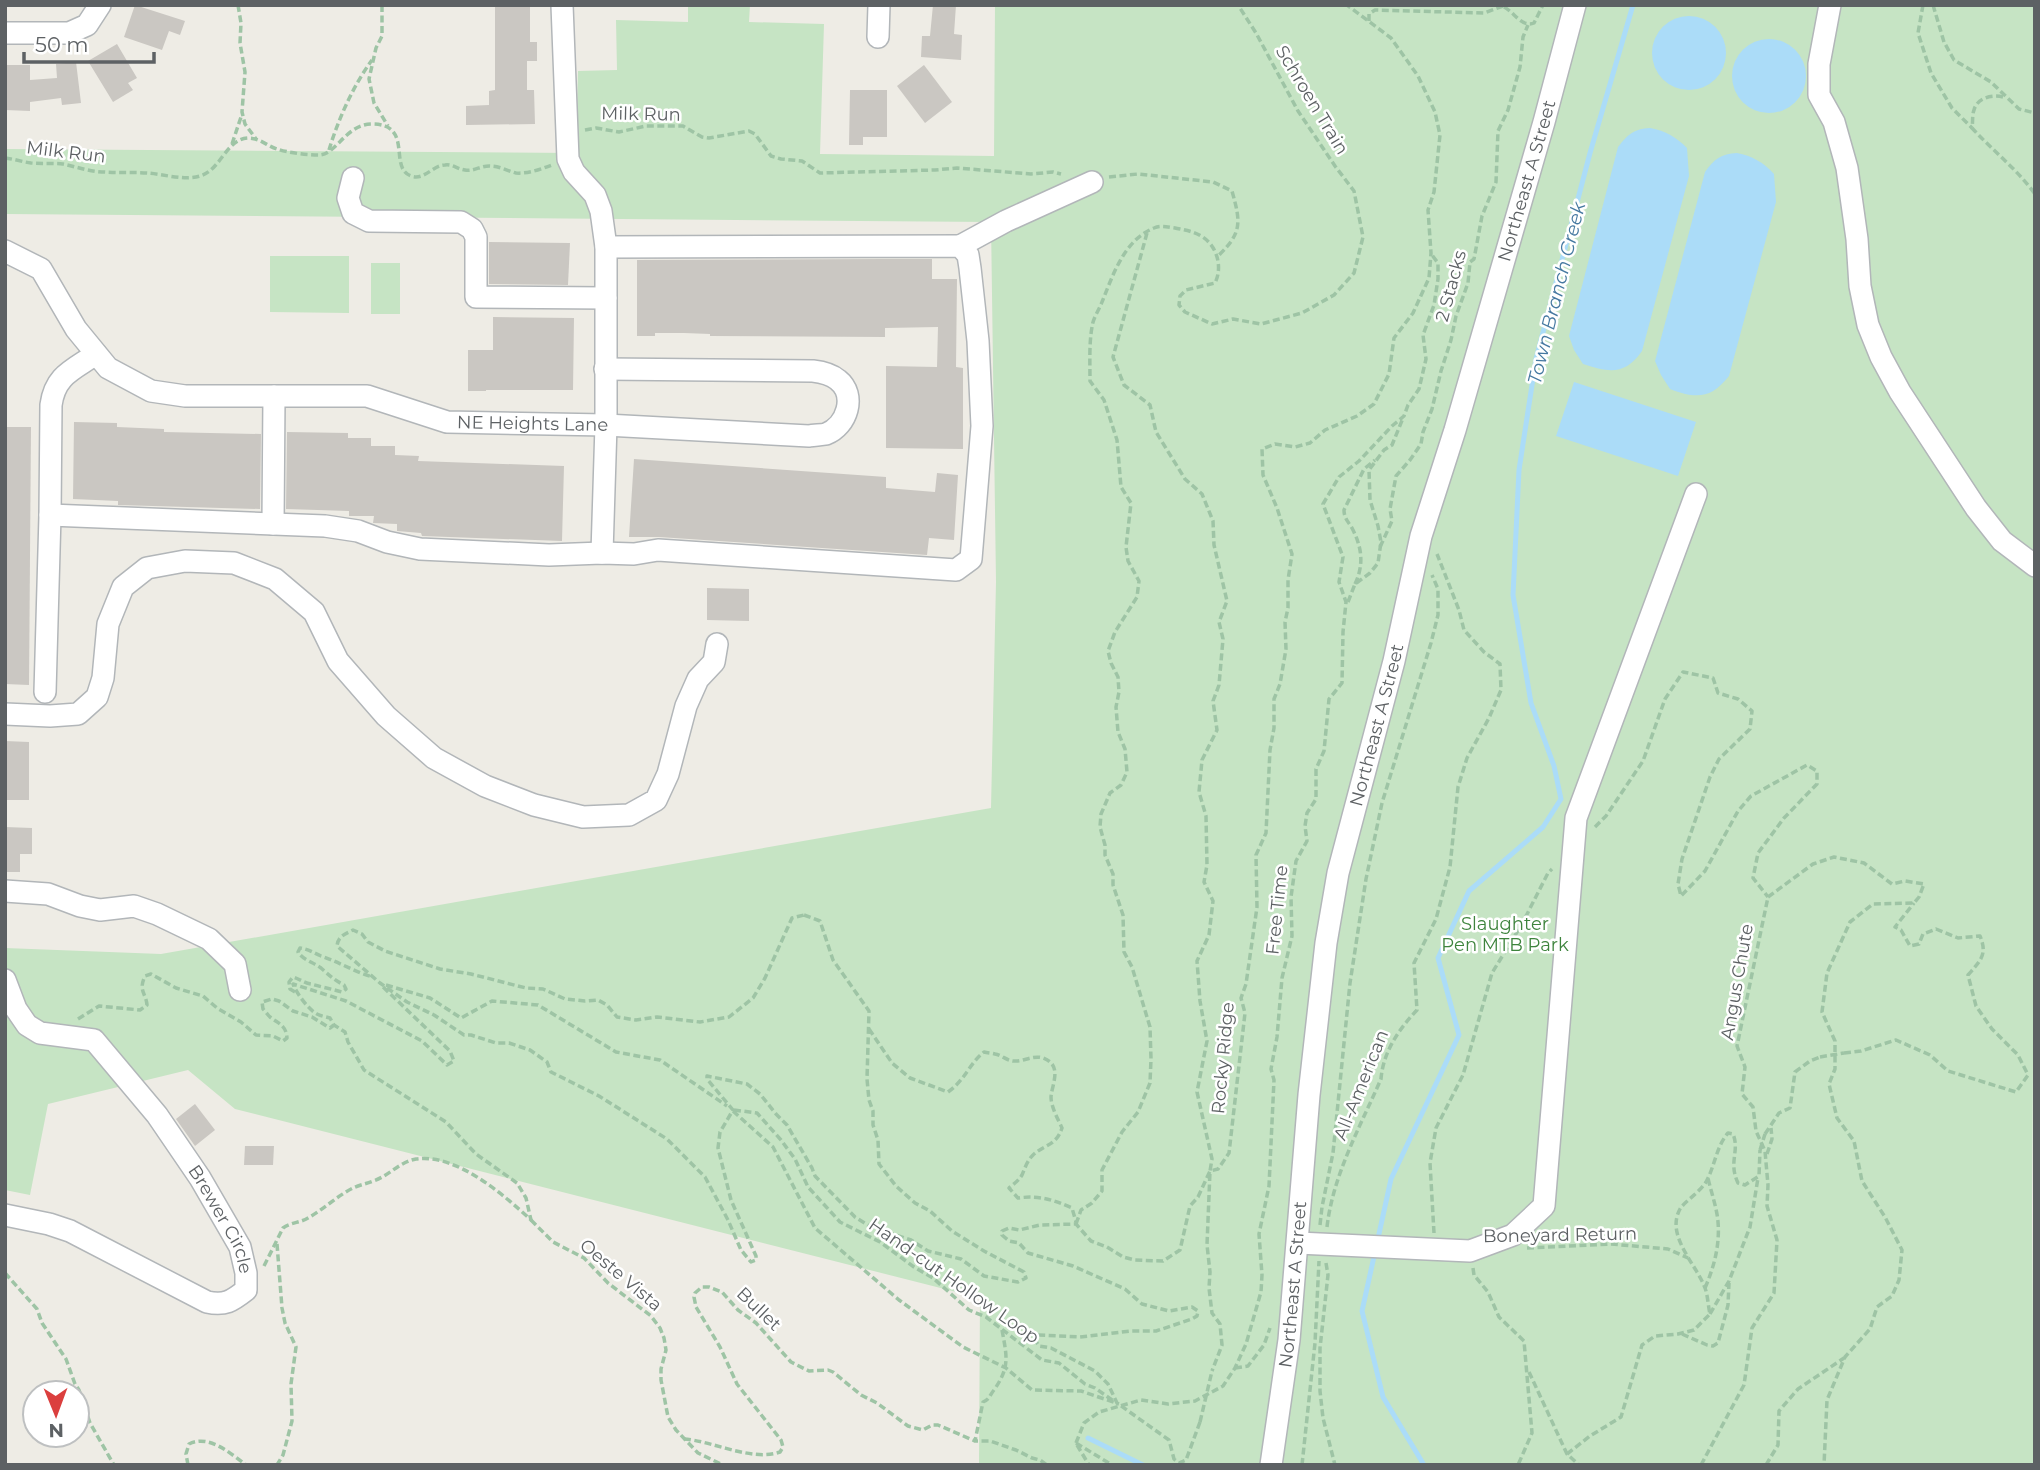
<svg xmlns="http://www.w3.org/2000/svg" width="2040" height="1470" font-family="Montserrat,sans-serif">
	<rect width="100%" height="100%" fill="#eeece5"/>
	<g fill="#c6e4c4">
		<polygon points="688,5 750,5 749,22 824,24 820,154 994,156 995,5 2035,5 2035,748 2032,1210 2034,1465 979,1465 980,1298 235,1109 188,1070 48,1104 30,1195 5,1190 5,948 161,954 991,808 996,582 991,222 5,214 5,149 576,153 578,71 617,70 616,20 688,22"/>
		<polygon points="270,256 349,256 349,313 270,312"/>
		<rect x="371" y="263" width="29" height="51"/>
	</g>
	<g fill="#abdcf8">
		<circle cx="1689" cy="53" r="37"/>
		<circle cx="1769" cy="76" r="37"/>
		<path d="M1650 128C1666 131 1676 137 1687 148L1689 176 1642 351C1625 375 1610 373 1583 364L1574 350 1569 336 1618 147C1628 134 1634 129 1650 128Z"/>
		<path d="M1737 153C1752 156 1763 162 1774 174L1776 202 1729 376C1711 399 1696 399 1670 389L1661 375 1655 361 1705 172C1714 159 1721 154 1737 153Z"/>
		<polygon points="1574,382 1696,422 1678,476 1556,436"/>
	</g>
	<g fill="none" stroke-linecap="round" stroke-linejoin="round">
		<g stroke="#abdcf8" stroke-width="5">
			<polyline points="1377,1243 1391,1179 1459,1035 1438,958 1469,891 1543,827 1561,799 1554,766 1531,703 1513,595 1519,470 1536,359 1590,153 1633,5"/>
			<polyline points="1375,1252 1362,1311 1383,1397 1424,1465"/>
			<polyline points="1088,1438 1143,1465"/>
		</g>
	</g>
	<g fill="#cac7c2">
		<polygon points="135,5 185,21 180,35 169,31 162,50 124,37"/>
		<polygon points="495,5 530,5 530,42 537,42 537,61 527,61 527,90 534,90 535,124 466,125 466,106 489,105 489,91 495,90"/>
		<polygon points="933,5 956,5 954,34 962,35 961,60 921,57 922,36 930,36"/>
		<polygon points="117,44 137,78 128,83 133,90 113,102 88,61"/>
		<polygon points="76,62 81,103 62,105 61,98 30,102 30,111 5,110 5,65 30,65 30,80 57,78 56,64"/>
		<polygon points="924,65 952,102 925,123 897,86"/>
		<polygon points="850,90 887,90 887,137 863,137 863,145 849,145"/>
		<polygon points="489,242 570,243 568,285 489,284"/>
		<polygon points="885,259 932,259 932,279 957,279 956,367 963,368 963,449 886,448 886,366 937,367 938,327 885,328 885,337 710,336 710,334 684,333 655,333 655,336 637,336 637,260"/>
		<polygon points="493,317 574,318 573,390 486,390 486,391 468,391 468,350 493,350"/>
		<polygon points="74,422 117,423 117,427 164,429 164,432 261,434 260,509 118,505 118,501 73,499"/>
		<polygon points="5,427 31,427 29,685 5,684"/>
		<polygon points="287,432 348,433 348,438 371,438 371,446 395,446 395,455 419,456 418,461 564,466 562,541 422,536 421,533 397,531 397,524 373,523 374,516 349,516 349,511 286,509"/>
		<polygon points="634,459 886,477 886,488 935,492 937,473 958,475 954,540 929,538 927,555 659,537 629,537"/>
		<polygon points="707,588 749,589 749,621 707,620"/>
		<polygon points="5,741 29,742 29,800 5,800"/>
		<polygon points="5,827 32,828 32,854 20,854 20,872 5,872"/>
		<polygon points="195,1104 215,1130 195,1146 176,1119"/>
		<polygon points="245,1146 274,1146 273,1165 244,1165"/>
	</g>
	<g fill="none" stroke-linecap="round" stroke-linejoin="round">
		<defs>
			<g id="minor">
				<polyline points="562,5 568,159 574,172 595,195 601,211 606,247 606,425 602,553"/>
				<polyline points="1830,5 1819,64 1819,95 1834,122 1847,168 1857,239 1860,286 1868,325 1881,357 1900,392 1976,508 2002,541 2035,566"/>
				<polyline points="5,33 69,33 87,25 100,5"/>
				<polyline points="878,37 879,5"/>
				<polyline points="353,178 348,198 353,213 369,221 461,222 472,229 476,237 476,297 606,298"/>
				<polyline points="960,246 1006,221 1092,182"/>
				<path id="s1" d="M5 251 41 269 76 329 108 368 151 391 185 396H367L447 422 606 425 809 436C814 435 821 435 826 434 847 426 857 395 838 380 831 374 822 372 813 371L605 369"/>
				<polyline points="50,515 325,526 358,531 387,542 420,549 549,555 602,553 634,554 658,550 956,570 971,559 982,426 978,341 970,268 968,255 960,246 606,247"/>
				<polyline points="273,524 274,396"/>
				<path d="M45 692 50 515 51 405C55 375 73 370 96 354"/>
				<polyline points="5,714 50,716 78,714 97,697 103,678 108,624 123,587 147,568 185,561 234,563 275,579 314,612 338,661 386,716 434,758 485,786 534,805 583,817 629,815 656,800 668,774 686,706 698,679 714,662 717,644"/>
				<polyline points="5,891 48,894 80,906 100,910 134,906 157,914 209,939 235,964 240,990"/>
				<path id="s2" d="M5 980 16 1009 27 1025 40 1033 94 1040 157 1115 200 1178 240 1247 246 1273V1290C232 1301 225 1306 207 1302L70 1231 49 1224 5 1215"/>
				<polyline points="1298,1243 1470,1251 1513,1235 1544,1206 1576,818 1696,494"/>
				<path id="s3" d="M1271 1465 1289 1340 1309 1095 1326 943 1338 873 1394 661 1421 536 1455 430 1544 122 1575 5"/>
			</g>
		</defs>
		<use href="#minor" stroke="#b2b6b9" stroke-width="24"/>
		<g stroke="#9ec4a5" stroke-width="3.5" stroke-dasharray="7 3.5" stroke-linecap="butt">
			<polyline points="238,5 241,23 240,43 245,72 242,112 245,124 256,139"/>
			<polyline points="382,5 382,36 376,48 369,79 374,103 388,126"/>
			<polyline points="1923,5 1918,33 1931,73 1952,108 1972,128"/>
			<polyline points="1933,5 1944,42 1954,60 1991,82 2019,109 2035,113"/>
			<path d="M1504 7C1514 12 1522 28 1534 23L1543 5"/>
			<polyline points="1369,21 1369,14 1375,10 1484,13 1503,6"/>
			<path d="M2003 97C1992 94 1977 98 1974 110 1972 115 1973 122 1972 128 1993 151 2017 169 2035 194"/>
			<polyline points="585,130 596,128 619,132 646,126 683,126 702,137 709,138 749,131 755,134 771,156 781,159 802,161 820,173 935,170 957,168 1031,174 1053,172 1061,174"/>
			<polyline points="232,144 242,114"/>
			<path d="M329 150C338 120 353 86 372 60"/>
			<path d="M5 158C14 159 23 162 31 163 42 164 53 163 63 164 77 167 91 172 105 172 119 173 133 172 147 173 164 174 184 181 200 176 221 170 226 139 248 138 260 138 267 146 277 149 289 153 307 155 319 155 336 155 346 124 372 124 414 124 388 168 411 176 424 181 433 165 445 165 453 164 457 169 465 170 473 172 482 165 491 166 499 166 508 171 516 173 528 174 541 169 552 165"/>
			<path d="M1109 177 1138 174 1213 182 1232 191C1241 223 1242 233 1218 256"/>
			<polyline points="1147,233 1113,357 1124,385 1150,405 1156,432 1185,479 1202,494 1213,521 1214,545 1227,601 1219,622 1223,639 1219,685 1213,701 1217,730 1202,760 1199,792 1206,816 1207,865 1204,882 1213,901 1209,935 1197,961 1200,1001 1207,1041 1197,1092 1212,1159 1210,1171 1207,1245 1210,1272 1209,1288 1212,1313 1220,1324 1222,1345 1212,1371"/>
			<polyline points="1380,547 1392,521 1390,509 1396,476 1410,460 1421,444 1423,432 1432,409 1441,371 1451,340 1456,316 1468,283 1470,262 1474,259 1482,216 1496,182 1498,131 1508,110 1520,67 1523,37 1528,25"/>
			<path d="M1355 584C1364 565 1362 548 1353 530 1349 522 1344 519 1344 510L1364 469 1375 460"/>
			<polyline points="1348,602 1355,584 1370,573 1378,563 1381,542 1378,526 1370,500 1369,470 1384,450 1392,445 1403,418"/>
			<polyline points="1595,827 1606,816 1643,761 1665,699 1683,672 1713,678 1718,693 1738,699 1752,711 1750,729 1719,759 1710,777 1682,859 1678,884 1681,896 1705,871 1738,811 1751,796 1807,765 1817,771 1817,784 1784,818 1758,853 1753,878 1768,897"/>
			<polyline points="1768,897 1813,864 1834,857 1864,863 1892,884 1905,881 1924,884 1919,897 1914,903 1873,904 1850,922 1827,973 1822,1012 1835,1041 1835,1069 1829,1084 1837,1118 1854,1141 1862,1181 1885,1217 1902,1250 1899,1280 1892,1296 1877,1307 1870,1329 1845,1357 1827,1400 1824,1465"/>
			<path d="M804 915 820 921 833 960 869 1011 867 1079 869 1100 873 1111V1125L878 1140 879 1164 896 1186 915 1203 930 1211 952 1231 984 1251 1024 1272 1026 1278 1018 1282 984 1276 961 1259 928 1251 911 1240 871 1227 855 1217 815 1176 812 1168 787 1125 776 1114 760 1094 747 1084 707 1076V1079L733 1110 720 1132 718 1148 731 1200 756 1256V1260L751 1262 741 1250 728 1220 705 1177 667 1139 599 1096 551 1072 547 1062 530 1050 509 1043H496L471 1035H464L434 1015 407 1002 380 983 337 946C338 936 345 934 353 930L362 934 368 942 385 951 440 969 471 974 526 988 543 989 565 999 585 1001 598 1000 607 1005 617 1017 636 1020 657 1017 700 1022 729 1017 753 998 765 978 792 918Z"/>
			<polyline points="386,985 430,998 461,1018 492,1001 538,1005 616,1052 660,1060 727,1106"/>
			<path d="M295 992 290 989 289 982 293 977C300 979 304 983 311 984 321 987 332 989 342 992L346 989 344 985C334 980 329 975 321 968 313 962 303 960 298 952L300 948C308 949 314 953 321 956 339 962 355 972 373 977"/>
			<path d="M78 1019 99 1006 140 1010 147 1005C146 993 138 991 145 976L151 974 176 988 203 996 217 1008 241 1022 256 1035 273 1036 283 1041 287 1038C286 1025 279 1024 270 1017 268 1015 266 1012 263 1009L262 1002 272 999 279 1001 293 1011 312 1017 330 1028 334 1025"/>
			<path d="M869 1029 892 1063 910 1078 948 1092C966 1079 969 1064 984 1052 988 1053 992 1053 995 1054 1002 1055 1008 1062 1016 1061 1024 1061 1034 1055 1043 1058 1063 1065 1052 1084 1051 1097 1051 1107 1058 1119 1062 1128 1056 1146 1045 1144 1033 1155 1027 1161 1025 1168 1022 1175 1019 1180 1014 1184 1009 1188L1018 1198C1039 1195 1054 1200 1072 1208L1076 1222"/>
			<path d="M1844 1053 1861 1051 1896 1040 1930 1055 1948 1071 2016 1092 2028 1075 2018 1055 1992 1029 1976 1006 1968 975C1980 961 1988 955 1980 936L1958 938 1936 929 1923 934 1919 944 1910 946 1901 930 1895 927 1914 903"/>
			<polyline points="734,1110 757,1113 781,1140 795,1159 808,1187 840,1222 880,1242 914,1267 933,1278 969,1310 986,1317 1042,1360 1059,1363 1085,1384 1095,1388 1115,1402"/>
			<polyline points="733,1111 773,1147 815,1228 899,1300 963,1347 1006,1368 1032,1390 1081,1391 1119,1404"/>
			<polyline points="1765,1134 1779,1113 1790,1108 1795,1072 1810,1061 1820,1057"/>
			<polyline points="1767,1154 1772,1139 1771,1128"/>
			<polyline points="531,1220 553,1242 584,1258 608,1283 651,1316 660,1328 664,1338 666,1350 661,1369 661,1380 668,1417 676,1430 698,1453 723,1465"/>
			<path d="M1076 1224 1081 1210 1092 1203 1102 1191V1170L1122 1132 1138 1112 1150 1083 1151 1059 1150 1027 1132 967 1124 952 1123 915 1113 885V874L1105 855V845L1100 827 1101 814 1110 793 1121 785 1127 772 1125 749 1118 732 1116 707 1119 692 1118 677 1111 663 1108 651 1115 632 1137 597 1139 581 1128 561 1126 547 1131 503 1121 487 1117 440 1104 400 1090 381C1090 363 1089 344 1092 327 1093 318 1099 310 1102 302 1113 275 1124 240 1154 228 1161 225 1167 227 1175 228 1184 230 1193 231 1201 236 1217 245 1223 267 1215 283L1186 290 1180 296 1179 305 1185 312 1212 324 1233 319 1261 324 1302 313 1334 295 1354 273 1363 237 1354 191 1335 166 1298 111 1256 33 1238 5"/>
			<polyline points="1320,1225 1322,1207 1333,1153 1350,983 1366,879 1382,803 1431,643 1438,615 1438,589 1432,575"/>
			<path d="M1327 1227C1333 1175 1360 1127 1381 1079 1383 1052 1399 1029 1417 1010L1414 963 1436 919 1450 867 1458 787 1467 758 1489 718 1501 690 1500 664 1484 652 1464 630 1459 610 1437 554"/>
			<polyline points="1434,1233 1430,1163 1436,1128 1463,1075 1492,973 1522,924 1548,873 1552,869"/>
			<polyline points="277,1244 282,1308 285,1323 296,1347 291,1384 292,1421 283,1455 277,1465"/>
			<polyline points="1527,1248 1611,1244 1668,1249 1688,1258"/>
			<polyline points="1326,1263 1328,1275 1320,1348 1320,1391 1323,1418 1335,1465"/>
			<path d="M264 1266 283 1228C291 1222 300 1223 308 1218 324 1209 337 1196 353 1188 359 1185 366 1184 373 1181 389 1176 399 1162 416 1159 456 1153 504 1195 531 1220L526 1198 517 1183 476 1154 446 1122 364 1070 348 1042 345 1032 334 1025 330 1018C326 1017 321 1016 317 1014 308 1009 297 994 293 984L346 1001 422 1041 447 1065 454 1061 450 1051 383 987"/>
			<polyline points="1473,1268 1474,1275 1488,1292 1499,1317 1524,1341 1532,1433 1518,1465"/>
			<polyline points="5,1273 37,1309 42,1323 66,1359 75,1384 79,1390 90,1423 114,1465"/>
			<path d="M1705 1288C1714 1267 1720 1245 1718 1222 1717 1208 1711 1192 1708 1178"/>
			<polyline points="1710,1314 1729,1281 1750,1227 1758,1178"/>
			<path d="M1002 1330C1007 1357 1010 1367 994 1390 989 1396 990 1399 983 1402L975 1441H990L1016 1450 1032 1458 1040 1460 1047 1465"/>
			<polyline points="1682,1334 1707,1345 1713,1346 1718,1343 1728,1305 1729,1283"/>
			<polyline points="1235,1368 1248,1366 1264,1345 1270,1328"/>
			<polyline points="1529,1372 1567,1454 1579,1465"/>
			<polyline points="5,1377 5,1386"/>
			<polyline points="1200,1422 1186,1460 1179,1463 1174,1459 1169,1440 1117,1403 1108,1384 1095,1371 1051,1348 1039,1346 1035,1340 1039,1335 1080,1337 1131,1331 1156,1331 1192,1319 1197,1316 1198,1311 1192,1307 1169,1311 1142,1304 1125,1289 1073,1266 1028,1253 1019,1243 1009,1241 1002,1235 1002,1231 1009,1228 1019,1230 1040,1225 1076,1224 1091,1241 1107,1247 1123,1257 1135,1260 1163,1261 1180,1250 1190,1206 1198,1197 1210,1171 1218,1169 1229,1153 1245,1013 1241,998 1246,984 1257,907 1256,855 1266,833 1270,750 1274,728 1274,699 1280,684 1286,649 1285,622 1288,608 1288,580 1292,554 1277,508 1263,475 1262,449 1275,444 1295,447 1310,443 1325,430 1357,416 1374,404 1389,374 1394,338 1413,313 1429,278 1431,253 1428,210 1434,192 1440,135 1435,112 1418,76 1391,38 1347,5"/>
			<path d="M684 1439C713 1441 752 1462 780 1452L783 1447 781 1440 737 1384 720 1347 696 1307 694 1297 695 1293 702 1287H709L722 1292 738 1310 756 1323 791 1362 809 1371 828 1370 833 1372 861 1395 877 1403 908 1426 923 1430 932 1425H938L975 1441"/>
			<polyline points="1076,1443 1084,1423 1099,1412 1141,1400 1168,1404 1195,1401 1223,1386 1235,1368 1246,1344 1261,1292 1262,1275 1259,1234 1269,1186 1274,1080 1271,1069 1277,1037 1282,978 1292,936 1291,897 1296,861 1307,841 1305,826 1307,813 1316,799 1316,769 1324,751 1329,699 1342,683 1343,632 1346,602 1339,582 1343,557 1323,504 1339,477 1359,461 1392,426 1404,416 1408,405 1419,389 1426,359 1423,335 1434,305 1438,279 1438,263 1432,255"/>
			<polyline points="1076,1443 1112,1465"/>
			<polyline points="1077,1445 1089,1465"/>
			<path d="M1567 1454 1590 1436 1621 1417 1642 1345 1655 1336 1678 1334 1694 1330 1710 1314C1708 1306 1708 1296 1705 1288 1697 1265 1665 1236 1680 1209 1685 1201 1699 1193 1706 1182 1715 1166 1716 1147 1728 1133L1733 1134C1740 1151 1728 1162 1738 1183L1745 1185 1759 1176 1760 1150"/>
			<path d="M188 1465 186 1454 189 1444C209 1434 230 1453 246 1465"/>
			<polyline points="1302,1465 1315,1343 1319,1261"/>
			<polyline points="1701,1465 1744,1385 1752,1328 1774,1293 1777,1240 1767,1206 1768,1185 1765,1151 1756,1131 1753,1107 1742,1094 1745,1067 1737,1046 1768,897"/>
			<polyline points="1766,1465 1778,1445 1779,1411 1798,1389 1844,1358"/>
		</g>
		<use href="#minor" stroke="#fff" stroke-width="21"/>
		<g stroke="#9ec4a5" stroke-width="3.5" stroke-dasharray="7 3.5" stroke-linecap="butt">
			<polyline points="1820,1057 1844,1053"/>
			<polyline points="1760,1150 1765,1134"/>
			<polyline points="1200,1422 1212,1371"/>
		</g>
	</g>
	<g text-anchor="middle" stroke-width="5" stroke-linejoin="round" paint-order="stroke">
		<g font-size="18" fill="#5d6164" stroke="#fff">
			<text transform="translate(1312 100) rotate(59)" y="6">Schroen Train</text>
			<text transform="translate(641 114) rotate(1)" y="6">Milk Run</text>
			<text transform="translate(66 152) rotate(7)" y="6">Milk Run</text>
			<text dy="6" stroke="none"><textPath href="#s3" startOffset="1314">Northeast A Street</textPath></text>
			<text transform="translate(1451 286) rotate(-75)" y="6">2 Stacks</text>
			<text dy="6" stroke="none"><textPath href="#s1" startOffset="595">NE Heights Lane</textPath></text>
			<text dy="6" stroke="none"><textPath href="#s3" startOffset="749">Northeast A Street</textPath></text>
			<text transform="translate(1277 910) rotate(-84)" y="6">Free Time</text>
			<text transform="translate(1737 982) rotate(-80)" y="6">Angus Chute</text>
			<text transform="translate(1223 1058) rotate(-85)" y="6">Rocky Ridge</text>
			<text transform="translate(1361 1085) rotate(-68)" y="6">All-American</text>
			<text dy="6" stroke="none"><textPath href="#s2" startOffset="341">Brewer Circle</textPath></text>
			<text transform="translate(1560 1235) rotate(-1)" y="6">Boneyard Return</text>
			<text transform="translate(621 1275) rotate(40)" y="6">Oeste Vista</text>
			<text transform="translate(954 1281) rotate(35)" y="6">Hand-cut Hollow Loop</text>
			<text dy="6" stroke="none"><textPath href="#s3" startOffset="182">Northeast A Street</textPath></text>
			<text transform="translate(759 1309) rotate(44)" y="6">Bullet</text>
		</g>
		<g font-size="18" fill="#3e843d" stroke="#fff">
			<text x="1505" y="930">Slaughter<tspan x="1505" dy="21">Pen MTB Park</tspan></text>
		</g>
		<g font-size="19" font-style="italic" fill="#4679a1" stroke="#fff">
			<text transform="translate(1556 293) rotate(-76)" y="7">Town Branch Creek</text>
		</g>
	</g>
	<rect width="2040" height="1470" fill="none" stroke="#5d6164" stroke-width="14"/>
	<g transform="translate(56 1414) rotate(179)"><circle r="33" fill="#ffffff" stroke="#bec0c1" stroke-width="2"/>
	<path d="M0-5L12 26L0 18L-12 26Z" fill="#db3f3e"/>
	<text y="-10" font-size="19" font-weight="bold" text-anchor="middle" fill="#5d6164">N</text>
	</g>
	<path d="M24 52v10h130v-10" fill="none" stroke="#5d6164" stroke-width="3.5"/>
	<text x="35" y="52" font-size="21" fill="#5d6164" stroke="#ffffff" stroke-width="5" paint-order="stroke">50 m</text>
</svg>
